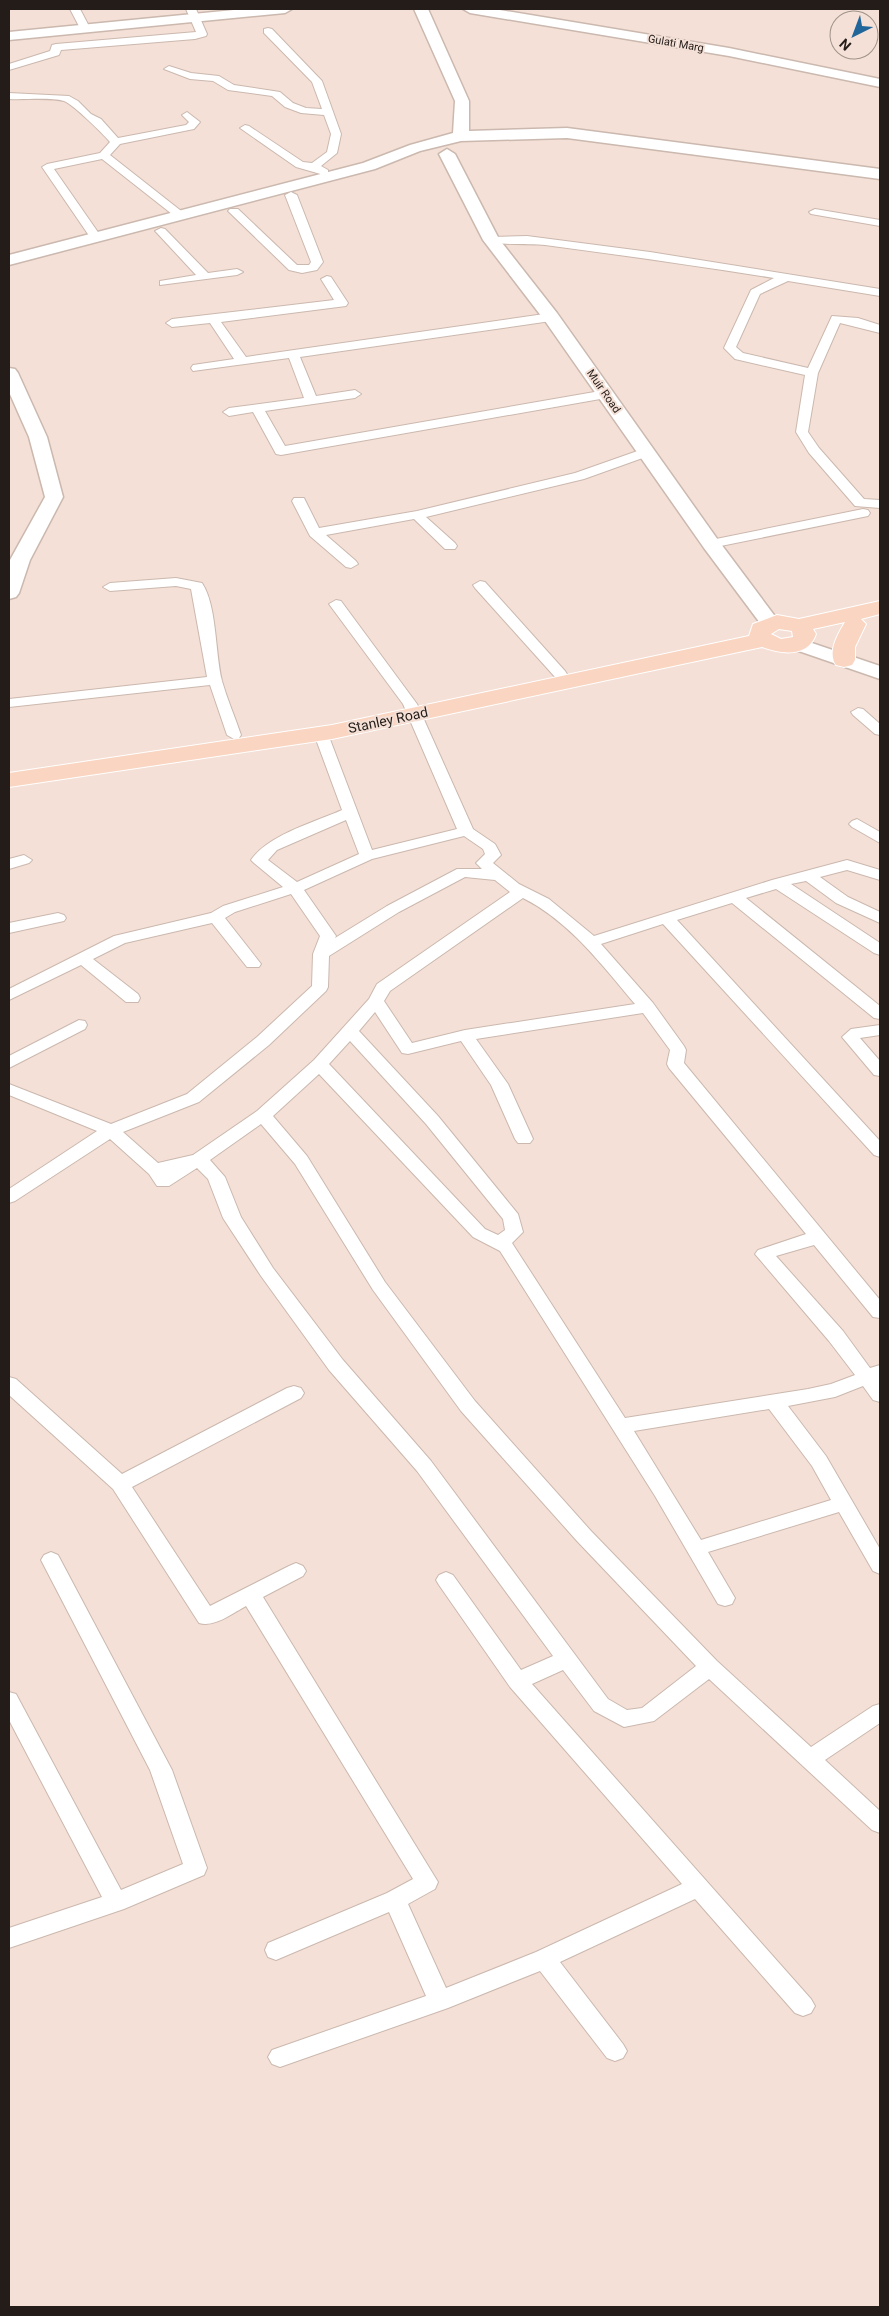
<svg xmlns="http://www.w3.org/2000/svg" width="889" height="2316" font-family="Roboto,sans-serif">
	<rect width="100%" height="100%" fill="#f4e0d6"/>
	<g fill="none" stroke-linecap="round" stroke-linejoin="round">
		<defs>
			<g id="street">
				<polygon points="70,9 80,9 91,30 90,32 82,32"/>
				<polygon points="186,9 196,9 207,34 206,36 195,39 61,50 59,55 9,70 9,64 50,51 52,45 56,44 196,32"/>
				<polygon points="268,28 272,29 322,81 341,134 337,153 321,166 328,170 328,174 324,175 296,167 240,128 245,125 249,126 303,162 312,163 327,152 331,134 324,115 301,113 285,107 272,96 228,90 213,81 190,79 164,69 169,66 191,73 219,76 234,85 280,92 293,103 306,108 322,109 312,82 264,33 264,29"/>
				<path d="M9 93 69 96 78 101 91 114 101 119 118 138 186 125 189 122 182 115 187 112 200 122 194 129 120 144 110 155 185 214V218H177L102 159 54 169 102 238 96 241 92 240 42 167 47 164 100 153 110 142C102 133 74 105 64 101 50 97 24 100 9 99Z"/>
				<polygon points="291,192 297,195 323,262 317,270 302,273 289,270 228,211 230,209 238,209 297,265 309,265 311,262 285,195"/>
				<polygon points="815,209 880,220 880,226 811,214 809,212"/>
				<polygon points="161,228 165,229 208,273 237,269 243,272 237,275 160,285 160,281 196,275 157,233 155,231"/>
				<path d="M527 236 650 252 880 289V296L788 281 760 294 736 347 743 353 808 368 832 316 858 318 880 325V333L840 323 818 373 808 432 819 448 864 499 880 500V508L855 506 809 453 796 432 805 375 735 359 724 348 751 290 774 278C698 266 621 255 545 245 533 243 491 246 485 240L491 237Z"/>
				<polygon points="327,276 331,277 348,303 346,306 221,322 246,357 551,313 557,317 551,321 300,357 316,396 355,390 361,394 355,398 265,411 285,446 606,390 612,394 606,398 281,455 276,454 253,412 229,416 223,412 229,408 304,398 289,358 193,371 191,368 193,365 234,359 210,323 172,327 166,323 172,319 334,300 321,279"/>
				<polygon points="646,448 651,449 652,452 651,455 584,479 426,517 455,543 457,546 455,549 445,549 414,519 326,535 356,561 358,564 351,568 346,567 310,536 292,501 294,498 304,498 319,528 417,511 575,473"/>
				<polygon points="863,509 868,510 870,513 868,516 711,548 704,544 711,540"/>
				<path d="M176 578 202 583C217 605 215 653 222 681 227 699 235 717 241 735L239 738 234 739 227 735 210 685 9 707V699L207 677 191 589 176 586 110 591 103 587 110 583Z"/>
				<polygon points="480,581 485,582 565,671 567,674 565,677 555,677 475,588 473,585"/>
				<path d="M336 600 341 601 417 704 473 829 495 844 501 855 493 863 519 884 549 899 594 936 772 880 847 860 880 870V880L847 870 820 877 848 897 880 912V923L836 903 806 881 791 884 880 943V955L874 953 776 889 746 898 880 1006V1019L874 1018 732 903 677 920 880 1141V1157L874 1155 663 924 601 944 653 1003 684 1046 686 1050 684 1063 880 1300V1318L873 1317 814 1245 776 1256 843 1331 870 1368 880 1365V1402L873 1400 863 1386 835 1397 788 1406 826 1456 880 1549V1574L873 1571 839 1512 708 1552 735 1598 732 1604 725 1606 718 1604 655 1496 500 1251 473 1237 319 1074 273 1116 307 1156 385 1282 475 1401 591 1531 717 1661 811 1747 873 1706 880 1704V1723L825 1760 880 1811V1833L872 1830 709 1679 654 1721 624 1727 594 1711 563 1670 532 1684 811 1999 815 2006 811 2013 803 2016 795 2013 695 1899 560 1962 623 2044 627 2051 623 2058 615 2061 607 2058 540 1971 448 2008 280 2067 272 2064 268 2057 272 2050 426 1996 389 1912 276 1960 268 1957 265 1950 268 1943 387 1893 413 1879 246 1606C233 1613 214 1628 199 1623L113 1489 9 1395V1377L16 1379 122 1474 287 1388 294 1386 301 1388 304 1393 301 1398 132 1487 210 1606 289 1566 296 1563 303 1566 306 1571 303 1576 263 1597 438 1882 435 1889 408 1904 446 1988 536 1952 682 1884 510 1687 439 1585 436 1580 439 1575 446 1572 453 1575 521 1670 553 1656 417 1471 329 1370 261 1276 223 1218 208 1179 197 1168 169 1186H157L149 1174 110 1139 15 1201 9 1203V1189L97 1131 9 1095V1084L111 1124 187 1094 257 1037 312 986 313 954 320 936 291 894 235 912 225 918 261 964 259 967H247L212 923 125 943 93 959 138 994 140 998 138 1002H126L81 965 9 1000V989L114 936 211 913 223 906 283 887 254 863 251 860C268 835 315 822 342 810L314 734 316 731H326L328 734 372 850 457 829 403 704 329 604ZM346 820 359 854 297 882 268 860 277 850ZM464 836 483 849 485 854 476 863 482 869H457L387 906 335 938 336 936 304 890 372 859ZM465 877 495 880 510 892 377 984 369 999 314 1060 257 1111 193 1155 158 1163 123 1132 199 1102 269 1045 326 991 328 987 329 956 399 912ZM523 898C569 921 602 965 635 1004L465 1030 412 1043 384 1001 390 991ZM375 1012 402 1053 408 1054 461 1041 491 1085 515 1139 518 1143H530L533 1139 508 1084 476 1039 643 1013 670 1050 667 1064 669 1068 806 1234 758 1250 755 1254 829 1341 855 1375 831 1384 808 1389 625 1418 512 1243 523 1232 518 1214 438 1116 359 1031ZM350 1041 426 1124 503 1219 505 1230 498 1235 485 1229 329 1064ZM261 1124 295 1164 373 1290 461 1411 577 1541 696 1666 642 1708 627 1710 608 1699 431 1461 343 1360 273 1268 241 1217 225 1177 210 1160ZM769 1409 812 1466 831 1500 701 1540 634 1431Z"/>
				<polygon points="858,708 863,709 880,724 880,735 875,734 853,715 851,712"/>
				<polygon points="857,819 880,832 880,843 852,827 849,824 852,821"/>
				<polygon points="24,855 32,860 29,863 9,869 9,859"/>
				<polygon points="58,913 64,915 66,918 64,921 9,933 9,923"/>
				<polygon points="79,1020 85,1021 87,1025 85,1029 9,1068 9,1056"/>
				<polygon points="880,1025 880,1035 860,1038 880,1061 880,1076 874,1075 842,1037 851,1029"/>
				<polygon points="51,1552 58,1555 172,1770 207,1868 204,1875 124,1909 9,1948 9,1928 102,1897 9,1720 9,1692 16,1694 121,1890 183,1864 150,1770 41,1560 44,1555"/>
			</g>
			<g id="secondary">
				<polygon points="244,9 292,9 285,13 9,40 9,32"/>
				<polygon points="414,9 428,9 469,101 469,131 567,128 880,169 880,179 567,138 461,141 420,151 375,169 9,265 9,255 363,163 410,145 453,133 455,101"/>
				<polygon points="463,9 494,9 729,48 880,79 880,87 729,56 470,13"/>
				<polygon points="447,149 455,154 499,239 557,313 718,540 777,619 780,623 777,627 770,629 763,627 704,548 545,321 483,240 439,154"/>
				<polygon points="9,368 15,369 18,373 47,437 63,497 30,560 19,593 16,597 9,599 10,560 45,497 29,437 9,392"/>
				<polygon points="797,638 880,666 880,679 790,648 787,644 790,640"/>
			</g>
			<path id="primary" d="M880 601V614L861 619 866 624 855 647V660L852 665 844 667 836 665C827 652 838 634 845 622L813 629 816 634C808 658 781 654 762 647L332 739 9 787V773L332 725 749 636 753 624 777 615 799 619ZM779 629 792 631 793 637 781 639 771 634Z"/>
		</defs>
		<use href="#street" stroke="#cbb8ae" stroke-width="2"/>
		<use href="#secondary" stroke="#cbb8ae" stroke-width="3"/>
		<use href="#primary" stroke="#fff" stroke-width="2"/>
		<use href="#street" fill="#fff" fill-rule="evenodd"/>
		<use href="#secondary" fill="#fff" fill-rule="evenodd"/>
		<use href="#primary" fill="#fad5c1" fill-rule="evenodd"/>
	</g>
	<g text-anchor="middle" stroke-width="4" stroke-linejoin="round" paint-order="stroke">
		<g font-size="11" fill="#231c18" stroke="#f4e0d6">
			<text transform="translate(676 43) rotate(10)" y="4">Gulati Marg</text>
			<text transform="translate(604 391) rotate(55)" y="4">Muir Road</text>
		</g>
		<g font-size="14" fill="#231c18" stroke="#f4e0d6">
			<text transform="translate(388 720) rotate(-12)" y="5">Stanley Road</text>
		</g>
	</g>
	<rect width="889" height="2316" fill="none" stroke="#231c18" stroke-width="20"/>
	<g transform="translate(854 35) rotate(222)"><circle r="24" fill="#f4e0d6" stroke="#a0928a"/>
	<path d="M0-4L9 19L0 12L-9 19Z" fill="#20669b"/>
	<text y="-8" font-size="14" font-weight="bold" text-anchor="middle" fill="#231c18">N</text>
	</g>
</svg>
